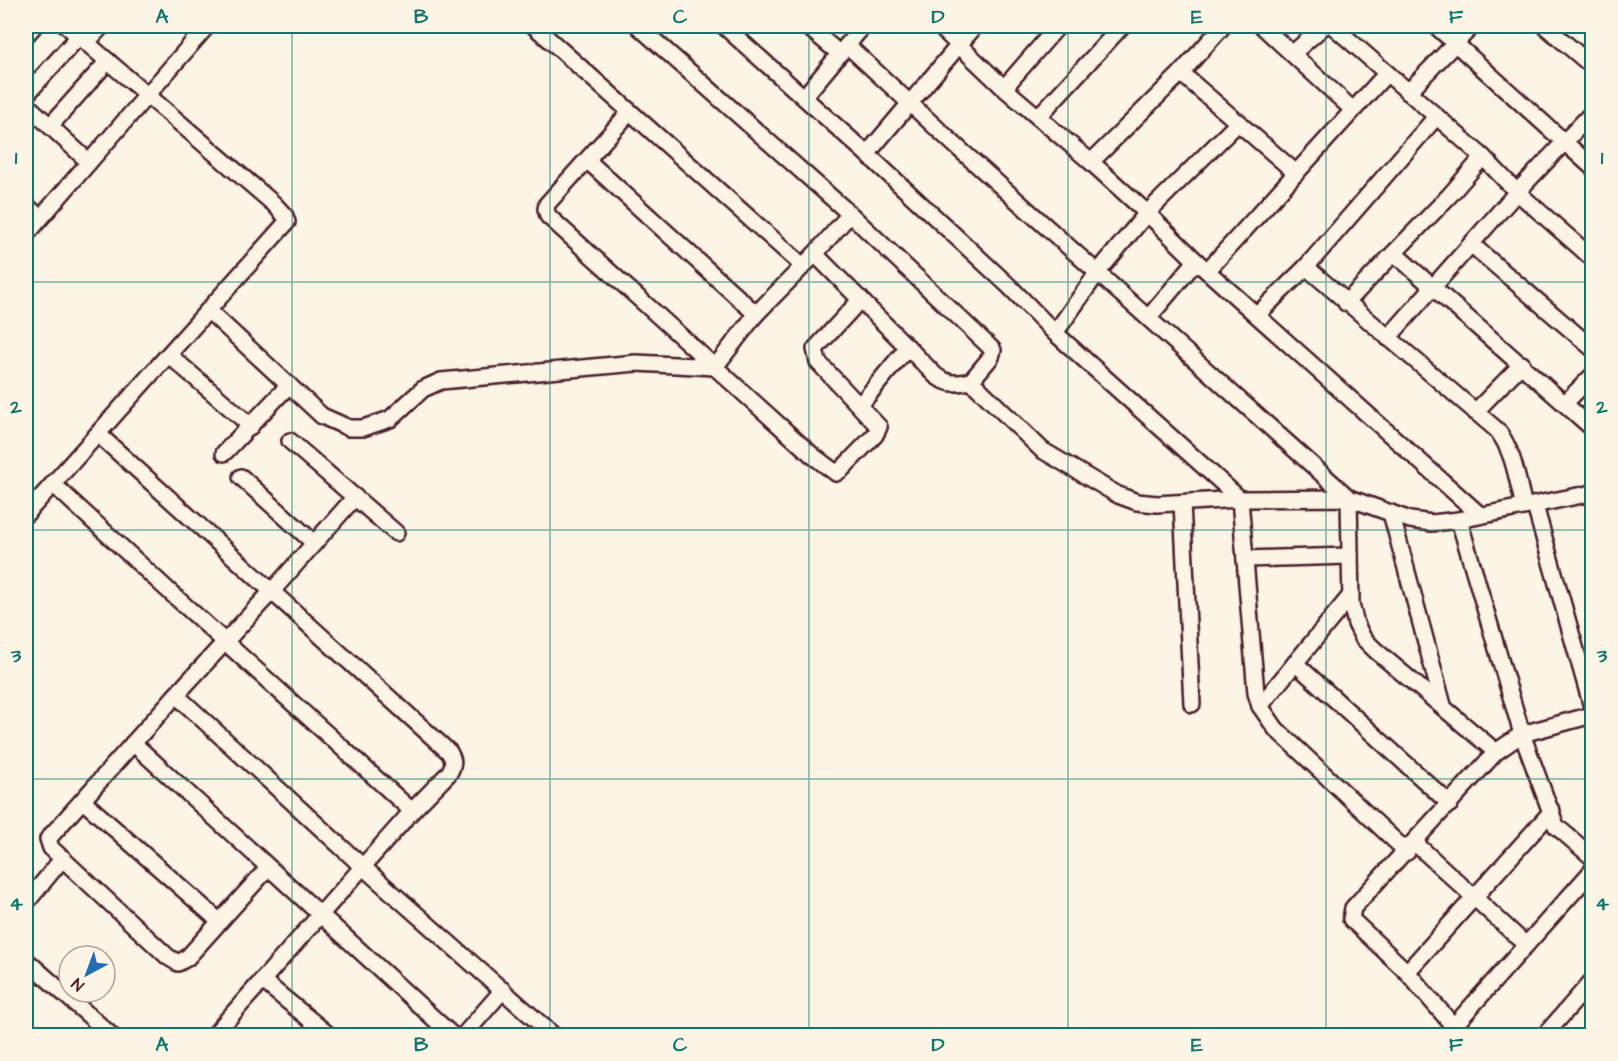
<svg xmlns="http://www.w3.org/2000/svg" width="1618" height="1061" font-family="'Architects Daughter',sans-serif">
	<rect width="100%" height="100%" fill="#fcf5e5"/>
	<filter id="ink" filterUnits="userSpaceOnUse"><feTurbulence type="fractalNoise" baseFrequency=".0167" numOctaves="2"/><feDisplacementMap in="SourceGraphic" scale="12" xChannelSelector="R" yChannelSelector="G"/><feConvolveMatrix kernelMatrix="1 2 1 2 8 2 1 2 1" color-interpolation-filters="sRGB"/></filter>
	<g filter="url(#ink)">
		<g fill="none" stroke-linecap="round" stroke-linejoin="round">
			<defs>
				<g id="minor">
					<polyline points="534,26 803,266"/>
					<polyline points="638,26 850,214 990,347 993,350 991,357 971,381"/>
					<polyline points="724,26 867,154 1009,286 1055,333 1240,499 1256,693 1260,706 1276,729 1407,852"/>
					<polyline points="807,26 840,54"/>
					<polyline points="939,26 1004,88 1091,162 1147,213 1196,261 1480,515"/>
					<polyline points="1262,26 1353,110"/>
					<polyline points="1333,26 1483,157 1517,192 1592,258"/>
					<polyline points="1436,26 1592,167"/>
					<polyline points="1545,26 1592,66"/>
					<polyline points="26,35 34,26"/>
					<polyline points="87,42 102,26"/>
					<polyline points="847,45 956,146 1349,498 1351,604 1356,624 1363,638 1375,650 1496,752"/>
					<polyline points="1293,53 1324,26"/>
					<polyline points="1181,73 1296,173"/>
					<polyline points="1004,88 1058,26"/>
					<polyline points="1408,92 1472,26"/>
					<polyline points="26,95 79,36"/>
					<polyline points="804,97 863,26"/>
					<polyline points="26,104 89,162"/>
					<polyline points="629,113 547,204 546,209 548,216 812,455 836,473 842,469 875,435 879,427 818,362 815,349 861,299"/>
					<polyline points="1038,117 1122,26"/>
					<polyline points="50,126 108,61"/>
					<polyline points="867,154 975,26"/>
					<polyline points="1483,157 1449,196 1394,253 1592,428"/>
					<polyline points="588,161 756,314"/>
					<polyline points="1091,162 1181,73 1223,26"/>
					<polyline points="26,205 40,218"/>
					<polyline points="26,235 207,26"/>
					<polyline points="1471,244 1592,348"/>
					<path d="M815 254 936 376C949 385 956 384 971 381L1042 450 1118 495 1137 502 1157 504 1240 499 1349 498 1410 520 1432 523 1459 520 1592 493"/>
					<path d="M1306 267 1497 430C1514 451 1517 480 1524 506"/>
					<polyline points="1207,271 1387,73"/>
					<polyline points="1346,303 1394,253"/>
					<polyline points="209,311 322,416 349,428 363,428 390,419 423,389 441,381 636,363 715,367 756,314 815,254 850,214"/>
					<polyline points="1257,315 1306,267 1436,117"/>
					<polyline points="1149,317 1196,261"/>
					<polyline points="1055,333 1098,272 1147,213 1239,122"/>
					<polyline points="1388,338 1517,192 1592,113"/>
					<polyline points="169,355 251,426"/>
					<polyline points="1565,403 1592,376"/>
					<polyline points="860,405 908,347"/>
					<polyline points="1475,412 1522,364"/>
					<path d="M98 434 449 752C454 760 454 764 449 773L412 811 213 1036"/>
					<polyline points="290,441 396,533"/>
					<polyline points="224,453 289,385"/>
					<polyline points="241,477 314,543"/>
					<polyline points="53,484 170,592 412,811"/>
					<polyline points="1182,503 1192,704"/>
					<polyline points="1535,506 1592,707"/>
					<polyline points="1391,513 1443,705"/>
					<polyline points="26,514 287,222 285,216 274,204 67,26"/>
					<polyline points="1459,520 1522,734 1556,826 1592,857"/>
					<polyline points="1245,559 1350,556"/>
					<polyline points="1295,663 1450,804"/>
					<polyline points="176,695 363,867 554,1036"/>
					<polyline points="1260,706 1351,595"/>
					<polyline points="133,743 453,1036"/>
					<polyline points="83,801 219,921"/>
					<polyline points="1415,843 1526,945"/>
					<polyline points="268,868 187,958 178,963 168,957 51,848 48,839 176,695 273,590 355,497"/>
					<polyline points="26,903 63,858"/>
					<polyline points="26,960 112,1036"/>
					<polyline points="1407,972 1552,811"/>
					<polyline points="263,981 330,1036"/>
					<polyline points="463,1036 503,990"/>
					<polyline points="1445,1036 1592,871"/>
					<polyline points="1462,1036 1407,972 1351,919 1353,908 1496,752 1522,734 1592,715"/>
					<polyline points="1544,1036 1592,981"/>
				</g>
			</defs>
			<use href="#minor" stroke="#4a1f2b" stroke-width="20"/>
			<use href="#minor" stroke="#fcf5e5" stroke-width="15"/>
		</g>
	</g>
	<path fill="none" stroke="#0f766e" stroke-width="1.5" stroke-opacity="0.55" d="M292 26V1036M550 26V1036M809 26V1036M1068 26V1036M1326 26V1036M26 282H1592M26 530H1592M26 779H1592"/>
	<rect width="1618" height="1061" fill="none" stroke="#fcf5e5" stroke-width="66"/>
	<g transform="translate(87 974) rotate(221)"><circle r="28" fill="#fcf5e5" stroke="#b59f9b" stroke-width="1.5"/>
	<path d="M0-4.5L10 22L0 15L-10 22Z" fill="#1f6fb2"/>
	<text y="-9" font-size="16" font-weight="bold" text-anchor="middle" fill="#4a1f2b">N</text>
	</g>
	<rect x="33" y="33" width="1552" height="995" fill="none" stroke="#0f766e" stroke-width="2"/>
	<g font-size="20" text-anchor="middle" font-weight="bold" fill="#0f766e">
		<text x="162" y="23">A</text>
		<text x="421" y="23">B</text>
		<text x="680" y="23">C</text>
		<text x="938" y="23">D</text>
		<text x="1197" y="23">E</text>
		<text x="1456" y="23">F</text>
		<text x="16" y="164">1</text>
		<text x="1602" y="164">1</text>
		<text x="16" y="413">2</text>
		<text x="1602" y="413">2</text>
		<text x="16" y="662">3</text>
		<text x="1602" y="662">3</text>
		<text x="16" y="910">4</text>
		<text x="1602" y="910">4</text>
		<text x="162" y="1051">A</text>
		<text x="421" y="1051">B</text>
		<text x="680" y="1051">C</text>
		<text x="938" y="1051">D</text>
		<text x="1197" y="1051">E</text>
		<text x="1456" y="1051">F</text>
	</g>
</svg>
